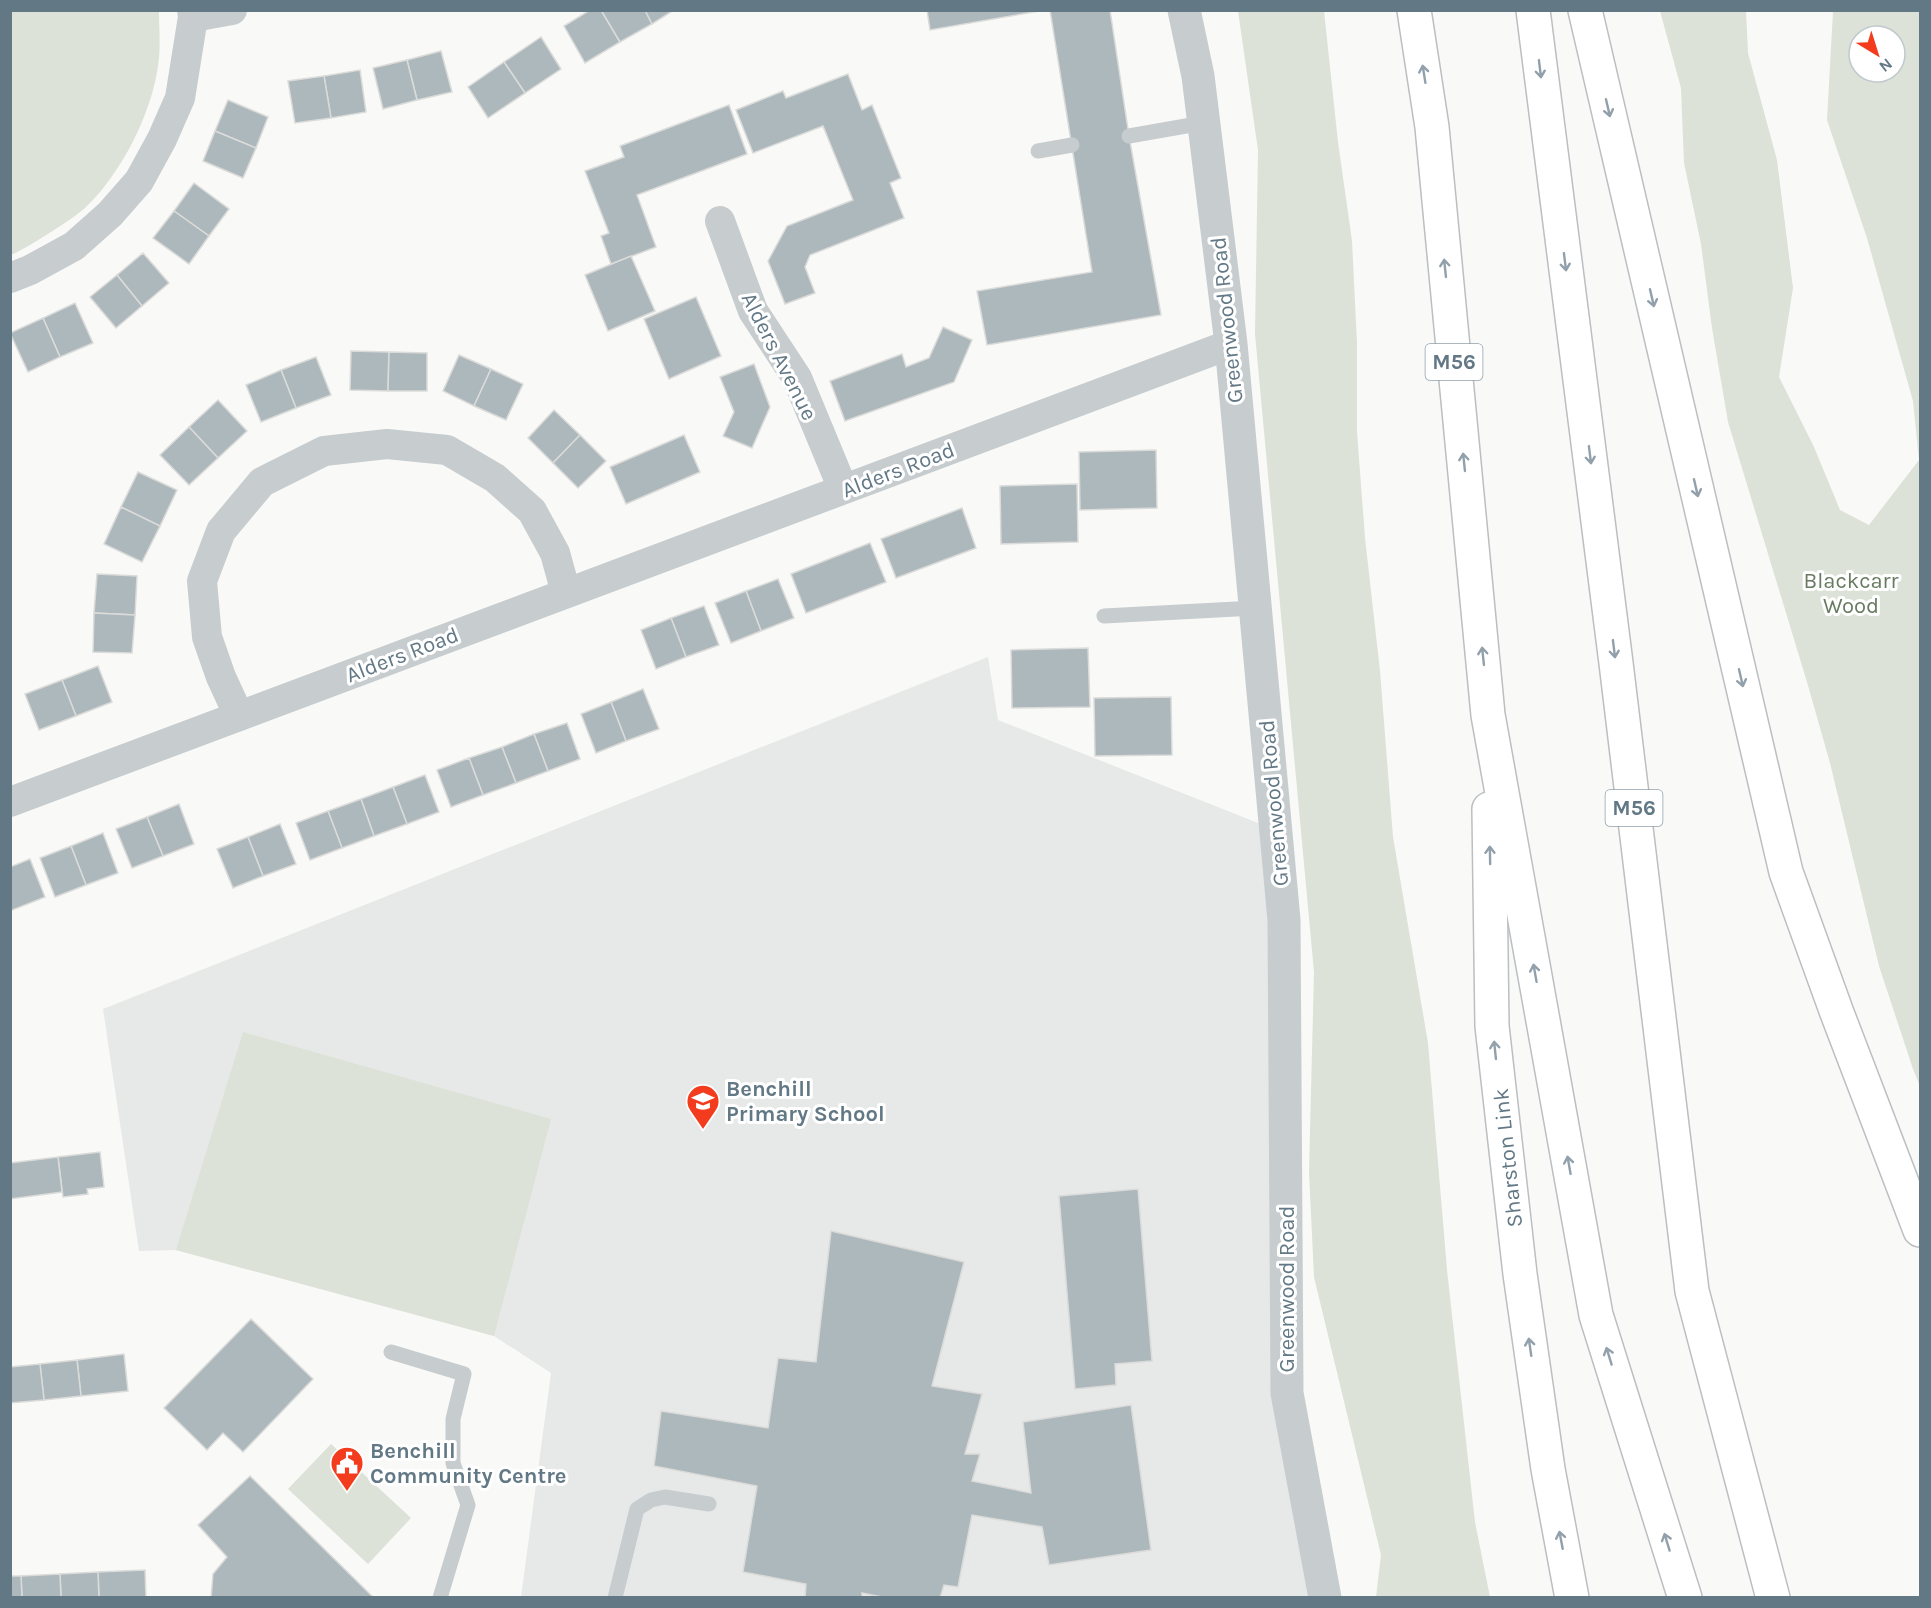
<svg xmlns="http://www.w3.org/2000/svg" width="1931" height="1608" font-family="Karla,sans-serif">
	<rect width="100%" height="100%" fill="#f9f9f7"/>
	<polygon fill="#e7e9e8" points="988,657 998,720 1276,830 1287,1393 1325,1597 521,1597 551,1373 494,1336 176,1250 139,1251 103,1009"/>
	<g fill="#dce2d7" fill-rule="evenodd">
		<path d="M11 10 159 11C159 29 161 48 158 66 151 115 121 174 85 208 72 219 57 228 43 237 32 244 22 250 11 255Z"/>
		<polygon points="1238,11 1324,11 1338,142 1352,241 1357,343 1357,432 1365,538 1380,671 1393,837 1428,1043 1447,1270 1475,1522 1490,1597 1376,1597 1381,1555 1314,1277 1309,1172 1314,972 1255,334 1258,150"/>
		<path d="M1660 11H1746L1748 53 1777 160 1793 288 1779 377 1814 447 1840 510 1869 525 1919 460 1913 401 1867 238 1827 120 1833 11H1920V1086L1913 1069 1879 966 1830 763 1807 682 1728 422 1712 328 1701 244 1684 163 1681 88ZM1859 36H1895V72H1859Z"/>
		<polygon points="243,1032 551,1119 494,1336 176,1250"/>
		<polygon points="331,1444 411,1518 368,1564 288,1489"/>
	</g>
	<g fill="#adb8bd" stroke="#dbdbd9" stroke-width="1.5">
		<polygon points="590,10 601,10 620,42 585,63 564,26"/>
		<polygon points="601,10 645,10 652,24 620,42"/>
		<polygon points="645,10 674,10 652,24"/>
		<polygon points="927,10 1045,10 930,30"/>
		<polygon points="1050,10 1110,10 1129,136 1161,315 987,345 977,291 1092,272"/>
		<polygon points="541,37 561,69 525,93 504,62"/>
		<polygon points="441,51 452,92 417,100 407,60"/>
		<polygon points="407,60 417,100 383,109 373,68"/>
		<polygon points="504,62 525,93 488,118 468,87"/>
		<polygon points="360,70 366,112 331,118 324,76"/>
		<polygon points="848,74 862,110 872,105 901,178 890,183 904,218 810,255 805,267 815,293 785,304 768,261 787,226 853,200 823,126 753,153 736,110 783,91 786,98"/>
		<polygon points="324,76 331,118 295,123 288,81"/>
		<polygon points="228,100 268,117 256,148 215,131"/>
		<polygon points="729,105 747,154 637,195 656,247 611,264 601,236 609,233 585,171 624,157 620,146"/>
		<polygon points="215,131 256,148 243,178 203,161"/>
		<polygon points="194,183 229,209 209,236 174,211"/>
		<polygon points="174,211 209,236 189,264 153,238"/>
		<polygon points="143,253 169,283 142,306 117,275"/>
		<polygon points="631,256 655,311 608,331 585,275"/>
		<polygon points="117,275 142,306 116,328 90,297"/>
		<polygon points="696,297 721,356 669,379 644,319"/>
		<polygon points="75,303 93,343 60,357 43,318"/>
		<polygon points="43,318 60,357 28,372 10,333"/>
		<polygon points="943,327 972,340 954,382 845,421 830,381 902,354 906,367 929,358"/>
		<polygon points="351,351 389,352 388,391 350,390"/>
		<polygon points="389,352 427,353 427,391 388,391"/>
		<polygon points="459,355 491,369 474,406 443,391"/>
		<polygon points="316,357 331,395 296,408 281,370"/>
		<polygon points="754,364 770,407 752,448 723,436 734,412 720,377"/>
		<polygon points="491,369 523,384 506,420 474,406"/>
		<polygon points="281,370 296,408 261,422 246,385"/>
		<polygon points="218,400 247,431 218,458 189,427"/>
		<polygon points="554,410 580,435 553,463 528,438"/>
		<polygon points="189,427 218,458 189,485 160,455"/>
		<polygon points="580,435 606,461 578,488 553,463"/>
		<polygon points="684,435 700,472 626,504 610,467"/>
		<polygon points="1156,450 1157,508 1080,510 1079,452"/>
		<polygon points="138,472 177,490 160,526 121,507"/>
		<polygon points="1077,484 1078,542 1001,544 1000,486"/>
		<polygon points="121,507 160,526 142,562 104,544"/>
		<polygon points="962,508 976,548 896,578 881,539"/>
		<polygon points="870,543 886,582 806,613 791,574"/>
		<polygon points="97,574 137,576 135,615 94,613"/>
		<polygon points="778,579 794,618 761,631 746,591"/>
		<polygon points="746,591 761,631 731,643 715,603"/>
		<polygon points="704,606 719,645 686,657 671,618"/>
		<polygon points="94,613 135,615 132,653 93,652"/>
		<polygon points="671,618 686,657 656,669 641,630"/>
		<polygon points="1088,648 1090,707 1012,708 1011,650"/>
		<polygon points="98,666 112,702 76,716 62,680"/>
		<polygon points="62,680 76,716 39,730 25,694"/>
		<polygon points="643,689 659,729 626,741 611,702"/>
		<polygon points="1171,697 1172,755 1095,756 1094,698"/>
		<polygon points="611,702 626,741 596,753 581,714"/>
		<polygon points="567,723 580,759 548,771 534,734"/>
		<polygon points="534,734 548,771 516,783 502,747"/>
		<polygon points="502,747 516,783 483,795 469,758"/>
		<polygon points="469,758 483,795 451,807 437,770"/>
		<polygon points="425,775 439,812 407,824 393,787"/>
		<polygon points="393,787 407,824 374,836 361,799"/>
		<polygon points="361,799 374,836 342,848 328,811"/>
		<polygon points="179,804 194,844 163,856 147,817"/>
		<polygon points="328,811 342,848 310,860 296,823"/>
		<polygon points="147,817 163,856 132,868 116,829"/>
		<polygon points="280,824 296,864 263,876 248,837"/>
		<polygon points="103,833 118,873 86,885 71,846"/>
		<polygon points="248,837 263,876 233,888 217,849"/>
		<polygon points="71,846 86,885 55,897 40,858"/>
		<polygon points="30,859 45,897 10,911 10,867"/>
		<polygon points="100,1152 104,1187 87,1189 88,1194 63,1197 58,1157"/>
		<polygon points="58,1157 62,1192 10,1199 10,1163"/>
		<polygon points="1138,1189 1152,1361 1115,1364 1116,1385 1075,1389 1059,1196"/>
		<polygon points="831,1231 964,1262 932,1386 982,1394 965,1454 980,1454 972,1481 1031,1493 1023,1422 1131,1405 1151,1550 1049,1565 1042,1527 972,1515 958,1587 944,1585 940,1598 887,1598 862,1593 862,1598 805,1598 806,1584 743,1572 757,1486 654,1466 661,1411 768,1428 778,1358 816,1362"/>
		<polygon points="251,1319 313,1379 243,1452 223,1433 207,1450 164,1408"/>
		<polygon points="124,1354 128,1391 81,1396 77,1360"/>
		<polygon points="77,1360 81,1396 44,1400 40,1364"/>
		<polygon points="40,1364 44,1400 10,1403 10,1367"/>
		<polygon points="250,1476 374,1598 211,1598 213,1574 227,1557 198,1525"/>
		<polygon points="145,1570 146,1598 99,1598 98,1572"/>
		<polygon points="98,1572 99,1598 61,1598 60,1574"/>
		<polygon points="60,1574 61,1598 22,1598 21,1576"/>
		<polygon points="10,1576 21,1576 22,1598 10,1598"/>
	</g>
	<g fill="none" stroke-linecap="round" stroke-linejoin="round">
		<defs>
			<g id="motorway">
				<polyline points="1414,10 1432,127 1488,715 1596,1315 1685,1598"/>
				<polyline points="1533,10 1616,663 1692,1291 1773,1598"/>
				<polyline points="1585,10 1786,872 1837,1013 1920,1230"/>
				<polyline points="1489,809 1492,1026 1520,1274 1548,1469 1572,1598"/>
			</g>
		</defs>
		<use href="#motorway" stroke="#bbbfc2" stroke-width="36"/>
		<g stroke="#c7cccf" stroke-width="15">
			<polyline points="1129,136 1203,123"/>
			<polyline points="1038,151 1072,145"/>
			<polyline points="1104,616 1255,608"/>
			<polyline points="391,1352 464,1374 453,1419 453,1463 468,1505 440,1598"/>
			<polyline points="615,1598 637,1509 651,1500 665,1497 709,1504"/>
		</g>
		<g stroke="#c7cccf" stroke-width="30">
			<polyline points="193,17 232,10"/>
			<polyline points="720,221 753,311 797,378 843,489"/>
			<polyline points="10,278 30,270 74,246 110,214 139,181 162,139 180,98 193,17 192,10"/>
			<polyline points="239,716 221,677 207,637 202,581 221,531 262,482 324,451 387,444 447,450 495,478 532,511 555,553 566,593"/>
			<polyline points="10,802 1231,344"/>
		</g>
		<polyline stroke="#c7cccf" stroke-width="33" points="1184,10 1198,76 1231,344 1284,920 1287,1393 1325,1598"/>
		<use href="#motorway" stroke="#fff" stroke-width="33"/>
	</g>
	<defs><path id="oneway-shaft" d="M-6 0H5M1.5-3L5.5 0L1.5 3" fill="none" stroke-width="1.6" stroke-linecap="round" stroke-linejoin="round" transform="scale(1.5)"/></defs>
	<g stroke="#91a0aa">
		<use href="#oneway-shaft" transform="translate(1540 69) rotate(83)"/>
		<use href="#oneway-shaft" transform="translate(1424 74) rotate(-99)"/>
		<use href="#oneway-shaft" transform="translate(1608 108) rotate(77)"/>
		<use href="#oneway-shaft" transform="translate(1565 262) rotate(83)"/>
		<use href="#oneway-shaft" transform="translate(1445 268) rotate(-96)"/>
		<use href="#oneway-shaft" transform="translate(1652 298) rotate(77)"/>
		<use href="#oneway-shaft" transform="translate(1590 455) rotate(83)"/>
		<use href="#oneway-shaft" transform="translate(1464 462) rotate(-96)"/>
		<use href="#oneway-shaft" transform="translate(1696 488) rotate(77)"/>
		<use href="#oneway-shaft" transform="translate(1614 649) rotate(83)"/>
		<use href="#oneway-shaft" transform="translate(1483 656) rotate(-96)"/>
		<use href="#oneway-shaft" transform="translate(1741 678) rotate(77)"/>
		<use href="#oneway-shaft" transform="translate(1490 855) rotate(-91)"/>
		<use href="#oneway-shaft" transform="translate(1535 973) rotate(-100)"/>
		<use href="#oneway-shaft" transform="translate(1495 1050) rotate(-96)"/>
		<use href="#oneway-shaft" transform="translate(1569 1165) rotate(-100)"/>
		<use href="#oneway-shaft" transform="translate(1530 1347) rotate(-98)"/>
		<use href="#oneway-shaft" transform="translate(1609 1356) rotate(-107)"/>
		<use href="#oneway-shaft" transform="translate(1561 1540) rotate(-101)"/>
		<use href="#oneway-shaft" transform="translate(1667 1542) rotate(-107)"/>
	</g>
	<defs>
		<symbol id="school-pin" viewBox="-11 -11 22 30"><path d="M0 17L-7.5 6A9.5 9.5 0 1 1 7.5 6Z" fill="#f33c1e" stroke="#fff"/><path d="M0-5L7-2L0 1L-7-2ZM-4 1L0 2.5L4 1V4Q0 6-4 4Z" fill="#fff"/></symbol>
		<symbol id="civic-pin" viewBox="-11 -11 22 30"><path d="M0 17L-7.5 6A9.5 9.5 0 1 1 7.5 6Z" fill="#f33c1e" stroke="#fff"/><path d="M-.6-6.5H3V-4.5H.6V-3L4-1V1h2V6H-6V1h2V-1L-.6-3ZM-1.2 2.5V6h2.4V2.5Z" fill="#fff"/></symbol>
	</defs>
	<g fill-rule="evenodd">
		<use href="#school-pin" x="684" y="1082" width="38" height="52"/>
		<use href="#civic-pin" x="328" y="1444" width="38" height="52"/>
	</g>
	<g text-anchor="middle" stroke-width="6" stroke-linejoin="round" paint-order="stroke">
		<g fill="#fff" stroke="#91a0aa" stroke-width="1.5">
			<rect x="1425.5" y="344" width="57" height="36" rx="4.5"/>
			<rect x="1605.5" y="790" width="57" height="36" rx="4.5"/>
		</g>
		<g font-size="21" font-weight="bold" fill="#627885">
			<text x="1454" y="369">M56</text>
			<text x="1634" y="815">M56</text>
		</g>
		<g font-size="22" fill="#627885" stroke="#fff">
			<text transform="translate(1226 320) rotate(-96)" y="8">Greenwood Road</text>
			<text transform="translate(780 356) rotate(63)" y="8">Alders Avenue</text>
			<text transform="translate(898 469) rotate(-21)" y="8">Alders Road</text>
			<text transform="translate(402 654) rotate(-21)" y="8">Alders Road</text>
			<text transform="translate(1273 803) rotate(-95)" y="8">Greenwood Road</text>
			<text transform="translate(1507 1158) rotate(-96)" y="8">Sharston Link</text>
			<text transform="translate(1286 1289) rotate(-90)" y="8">Greenwood Road</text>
		</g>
		<g font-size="22" fill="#687b61" stroke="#fff">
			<text x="1851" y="588">Blackcarr<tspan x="1851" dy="25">Wood</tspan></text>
		</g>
		<g font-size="22" font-weight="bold" fill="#627885" stroke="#fff" text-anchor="start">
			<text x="726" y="1096">Benchill<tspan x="726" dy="25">Primary School</tspan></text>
			<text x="370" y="1458">Benchill<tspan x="370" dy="25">Community Centre</tspan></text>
		</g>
	</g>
	<rect width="1931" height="1608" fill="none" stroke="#627885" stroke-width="24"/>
	<g transform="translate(1877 54) rotate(142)"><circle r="28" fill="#ffffff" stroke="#c0c9ce" stroke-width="1.5"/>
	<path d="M0-4.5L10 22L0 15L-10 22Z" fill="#f33c1e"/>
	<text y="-9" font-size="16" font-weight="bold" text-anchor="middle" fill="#627885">N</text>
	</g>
</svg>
